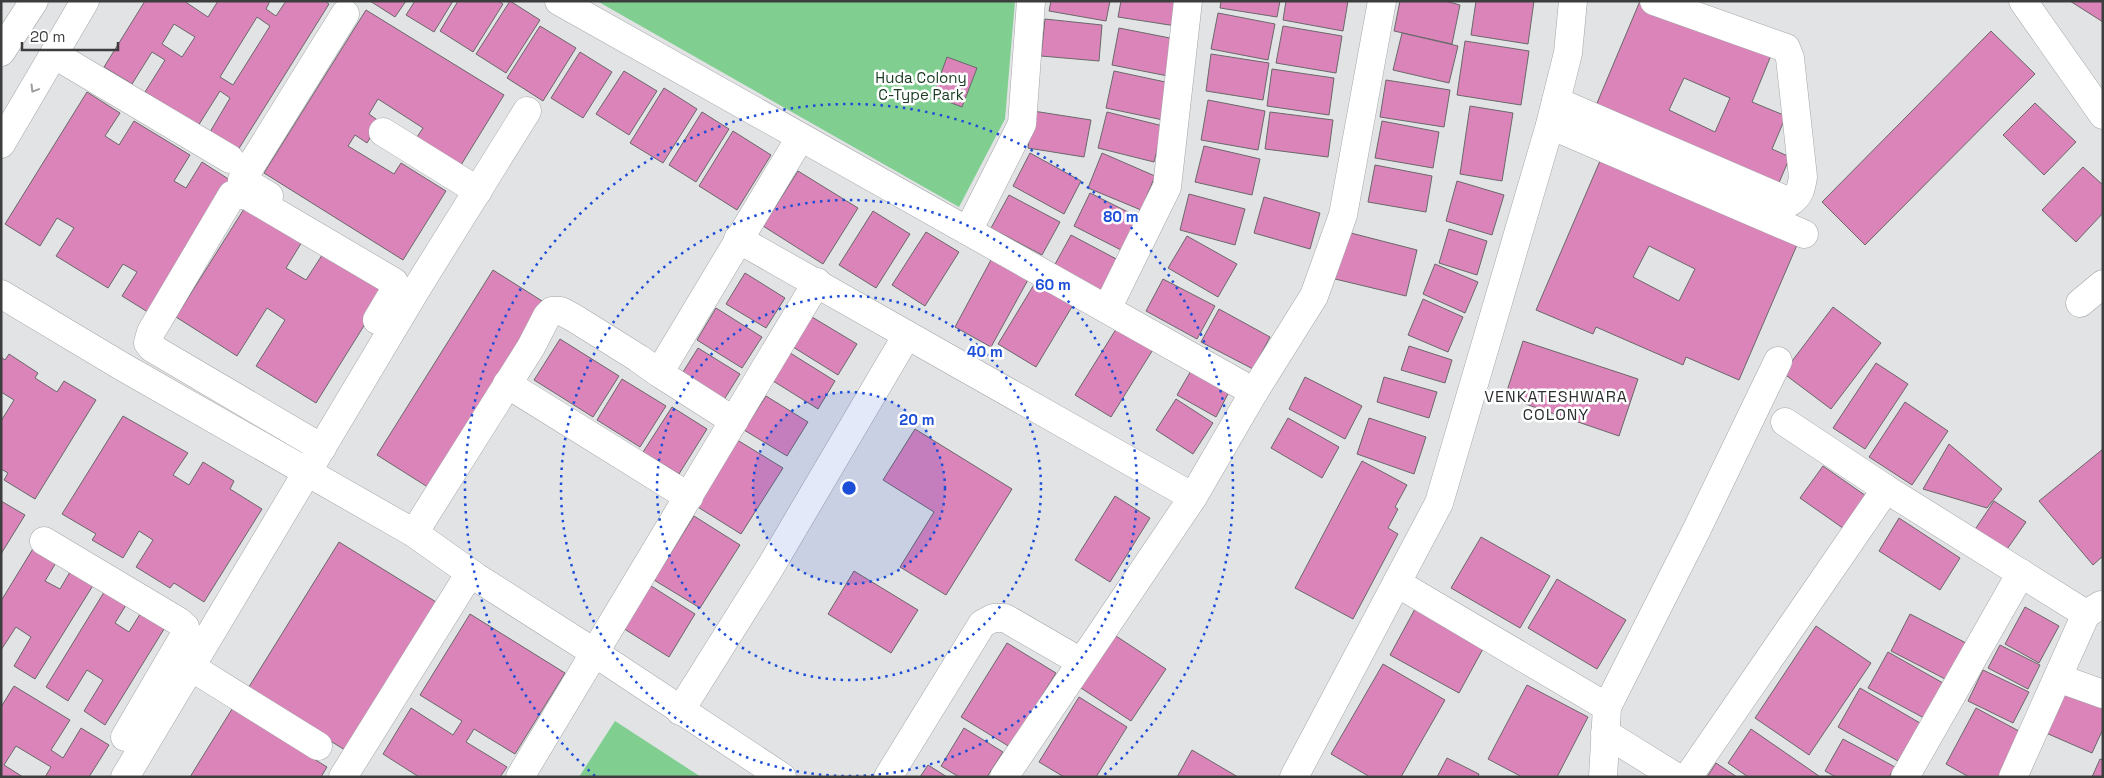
<svg xmlns="http://www.w3.org/2000/svg" width="2104" height="778" font-family="'Space Grotesk',sans-serif">
	<rect width="100%" height="100%" fill="#e1e3e5"/>
	<g fill="#80cf91">
		<polygon points="597,1 1015,1 1005,119 959,207"/>
		<polygon points="615,721 701,777 579,777"/>
	</g>
	<g fill="#db84ba" stroke="#6a6869" fill-rule="evenodd">
		<path d="M145 1H184L208 17 218 1H270L266 9 276 16 286 1H325L329 4 238 150 210 132 230 98 220 91 198 126 145 92 165 60 152 52 132 84 104 67ZM257 17 270 26 233 85 220 77ZM174 24 195 37 182 57 162 44Z"/>
		<polygon points="370,1 406,1 395,17"/>
		<polygon points="415,1 453,1 434,32 406,15"/>
		<polygon points="458,1 498,1 503,4 473,52 440,31"/>
		<polygon points="510,1 540,20 506,73 476,54"/>
		<polygon points="1051,1 1110,1 1106,21 1049,11"/>
		<polygon points="1121,1 1179,1 1176,26 1118,17"/>
		<polygon points="1221,1 1280,1 1277,17 1220,8"/>
		<polygon points="1286,1 1348,1 1343,31 1283,20"/>
		<polygon points="1400,1 1445,1 1460,5 1452,44 1394,31"/>
		<polygon points="1476,1 1534,1 1528,44 1471,35"/>
		<path d="M1640 1H1648L1772 53 1752 102 1786 116 1772 149 1790 157 1775 192 1592 115ZM1684 78 1730 98 1715 132 1669 110Z"/>
		<polygon points="2070,1 2103,1 2103,22"/>
		<polygon points="366,10 504,95 461,165 417,137 423,128 378,99 369,114 380,122 367,143 355,135 348,146 394,174 401,163 446,191 403,260 264,173"/>
		<polygon points="1218,13 1275,24 1268,60 1211,49"/>
		<polygon points="1045,19 1102,25 1099,61 1041,56"/>
		<polygon points="540,26 576,48 543,101 507,78"/>
		<polygon points="1283,26 1342,36 1336,73 1276,63"/>
		<polygon points="1119,28 1175,39 1168,76 1112,65"/>
		<polygon points="1991,31 2035,74 1865,245 1822,202"/>
		<polygon points="1402,33 1458,46 1449,83 1393,70"/>
		<polygon points="1465,41 1529,51 1521,105 1457,95"/>
		<polygon points="580,52 612,72 583,118 551,98"/>
		<polygon points="1211,54 1269,63 1263,100 1206,91"/>
		<polygon points="947,57 977,68 962,107 933,96"/>
		<polygon points="1272,69 1334,78 1329,115 1267,106"/>
		<polygon points="624,71 657,91 629,135 596,114"/>
		<polygon points="1114,71 1170,83 1163,120 1106,108"/>
		<polygon points="1386,80 1450,90 1444,127 1380,117"/>
		<polygon points="664,88 697,109 663,163 630,143"/>
		<polygon points="87,92 120,113 105,136 119,145 134,121 190,155 174,181 186,188 202,162 233,182 151,314 122,296 137,272 123,264 108,288 56,256 74,228 57,218 40,246 5,224"/>
		<polygon points="1208,100 1265,111 1258,150 1201,140"/>
		<polygon points="2035,103 2076,142 2044,175 2003,135"/>
		<polygon points="1470,106 1513,113 1502,181 1460,174"/>
		<polygon points="1033,111 1091,120 1084,157 1028,148"/>
		<polygon points="702,112 729,129 696,182 669,165"/>
		<polygon points="1107,112 1163,126 1154,162 1098,148"/>
		<polygon points="1270,112 1333,120 1328,157 1265,149"/>
		<polygon points="1382,121 1439,132 1433,168 1375,158"/>
		<polygon points="733,131 771,155 737,210 699,186"/>
		<polygon points="1204,146 1260,159 1252,195 1195,182"/>
		<polygon points="1030,153 1081,181 1064,214 1013,186"/>
		<polygon points="1102,153 1155,176 1141,210 1088,188"/>
		<path d="M1603 154 1800 238 1739 380 1686 357 1683 365 1596 327 1593 334 1536 310ZM1649 246 1695 269 1679 301 1633 277Z"/>
		<polygon points="1375,165 1432,176 1426,212 1368,202"/>
		<polygon points="2083,167 2103,185 2103,213 2076,242 2042,210"/>
		<polygon points="798,171 858,208 823,264 763,226"/>
		<polygon points="1457,181 1504,195 1492,235 1446,221"/>
		<polygon points="1090,193 1142,219 1125,252 1074,226"/>
		<polygon points="1189,194 1245,209 1235,245 1180,230"/>
		<polygon points="1009,195 1060,222 1042,255 991,228"/>
		<polygon points="1264,197 1320,213 1310,249 1254,233"/>
		<polygon points="249,201 305,237 286,268 306,280 326,249 388,287 316,403 256,366 285,320 267,308 237,356 176,317"/>
		<polygon points="873,211 910,234 876,288 839,265"/>
		<polygon points="1449,229 1487,241 1477,275 1439,263"/>
		<polygon points="926,232 959,252 925,306 892,285"/>
		<polygon points="1347,232 1417,250 1406,296 1335,279"/>
		<polygon points="1071,235 1122,262 1105,295 1053,268"/>
		<polygon points="1187,236 1237,264 1218,297 1168,268"/>
		<polygon points="992,258 1029,278 991,347 955,327"/>
		<polygon points="1435,264 1478,282 1465,313 1423,294"/>
		<polygon points="493,270 550,306 434,491 377,455"/>
		<polygon points="745,273 785,298 766,328 726,304"/>
		<polygon points="1163,279 1215,306 1197,339 1146,311"/>
		<polygon points="1035,283 1073,305 1036,367 998,344"/>
		<polygon points="1423,299 1463,317 1448,352 1408,335"/>
		<polygon points="1833,307 1881,343 1831,409 1783,373"/>
		<polygon points="716,308 762,337 742,368 697,340"/>
		<polygon points="1219,309 1270,337 1253,369 1201,342"/>
		<polygon points="812,317 857,344 838,375 793,347"/>
		<polygon points="1118,326 1154,348 1111,417 1075,395"/>
		<polygon points="560,339 619,376 593,417 534,380"/>
		<polygon points="1523,341 1638,379 1619,436 1505,397"/>
		<polygon points="1409,346 1452,360 1445,383 1401,370"/>
		<polygon points="698,348 740,374 720,406 678,380"/>
		<polygon points="787,351 835,381 818,409 770,379"/>
		<polygon points="9,354 38,373 35,378 57,392 64,381 96,400 35,499 4,480 8,473 1,469 1,421 14,400 1,392 1,357 5,360"/>
		<polygon points="1876,363 1908,384 1865,449 1833,428"/>
		<polygon points="1192,369 1230,390 1216,417 1177,395"/>
		<polygon points="1305,377 1362,406 1345,439 1289,409"/>
		<polygon points="1384,377 1437,392 1429,418 1377,402"/>
		<polygon points="622,379 666,406 640,447 597,420"/>
		<polygon points="766,396 808,422 787,456 744,430"/>
		<polygon points="1176,399 1213,423 1193,454 1156,430"/>
		<polygon points="1905,402 1948,431 1912,485 1869,457"/>
		<polygon points="672,407 707,429 679,474 643,452"/>
		<polygon points="123,416 188,453 173,475 189,485 203,462 234,481 230,489 262,509 204,602 174,583 170,588 136,567 153,540 139,531 123,558 92,540 96,534 62,514"/>
		<polygon points="1288,418 1339,447 1322,478 1271,448"/>
		<polygon points="1369,418 1426,437 1414,474 1357,454"/>
		<polygon points="915,429 1012,489 946,595 900,567 934,512 883,480"/>
		<polygon points="734,438 783,468 741,534 693,504"/>
		<polygon points="1949,444 2002,489 1987,508 1923,489"/>
		<polygon points="2103,449 2103,556 2093,565 2039,501"/>
		<polygon points="1362,461 1407,485 1395,507 1398,509 1388,528 1398,534 1353,619 1295,588"/>
		<polygon points="1823,466 1869,498 1847,531 1800,498"/>
		<polygon points="1115,496 1150,518 1110,582 1075,560"/>
		<polygon points="1,501 25,515 1,554"/>
		<polygon points="1994,501 2026,522 2003,555 1972,534"/>
		<polygon points="694,516 740,545 700,608 654,580"/>
		<polygon points="1899,518 1960,558 1940,590 1879,551"/>
		<polygon points="1481,537 1550,576 1520,628 1451,588"/>
		<polygon points="37,542 60,556 45,581 60,589 74,565 97,579 35,679 14,666 31,637 16,627 1,650 1,601"/>
		<polygon points="339,542 441,605 350,753 247,690"/>
		<polygon points="854,571 918,610 891,653 828,614"/>
		<polygon points="1557,579 1626,620 1597,669 1528,628"/>
		<polygon points="645,582 695,614 669,657 618,625"/>
		<polygon points="109,584 131,597 115,623 129,632 145,606 169,621 105,725 84,711 103,680 87,670 68,701 46,687"/>
		<polygon points="2025,607 2059,626 2039,663 2005,644"/>
		<polygon points="1415,609 1484,647 1459,693 1390,655"/>
		<polygon points="470,614 565,673 515,754 474,729 466,742 507,767 500,777 419,777 383,754 411,708 453,735 462,721 420,695"/>
		<polygon points="1910,614 1966,643 1947,680 1891,651"/>
		<polygon points="1816,626 1871,663 1809,755 1755,718"/>
		<polygon points="1113,634 1166,669 1131,721 1078,686"/>
		<polygon points="1007,643 1056,673 1010,747 961,717"/>
		<polygon points="2000,645 2040,665 2028,689 1988,668"/>
		<polygon points="1888,652 1943,683 1924,718 1868,688"/>
		<polygon points="1383,664 1445,700 1401,777 1370,777 1331,754"/>
		<polygon points="1983,670 2029,692 2013,723 1968,701"/>
		<polygon points="2067,684 2103,699 2103,729 2092,753 2046,733"/>
		<polygon points="1527,685 1588,717 1557,777 1522,777 1488,759"/>
		<polygon points="14,686 70,720 51,750 63,758 81,728 109,745 89,777 45,777 51,767 16,746 4,765 23,777 1,777 1,707"/>
		<polygon points="1860,688 1920,723 1898,761 1838,727"/>
		<polygon points="1079,697 1127,727 1096,777 1064,777 1039,762"/>
		<polygon points="1976,708 2030,737 2008,777 1969,777 1946,764"/>
		<polygon points="232,709 327,767 321,777 190,777"/>
		<polygon points="964,728 1003,752 987,777 959,777 941,766"/>
		<polygon points="1751,729 1819,776 1819,777 1748,777 1728,763"/>
		<polygon points="1843,739 1895,767 1889,777 1836,777 1825,771"/>
		<polygon points="1192,750 1238,777 1177,777"/>
		<polygon points="1447,758 1479,774 1478,777 1437,777"/>
		<polygon points="2100,759 2103,760 2103,777 2092,777"/>
		<polygon points="1716,763 1737,777 1707,777"/>
		<polygon points="928,765 947,777 920,777"/>
	</g>
	<g fill="none" stroke-linecap="round" stroke-linejoin="round">
		<defs>
			<g id="minor">
				<polyline points="559,1 1254,392"/>
				<polyline points="2023,1 2103,115"/>
				<polyline points="1,52 34,1"/>
				<polyline points="55,55 230,159"/>
				<path d="M1556 101 1790 202C1800 195 1801 189 1803 177L1790 58 1786 48 1654 1"/>
				<polyline points="1550,125 1804,234"/>
				<polyline points="383,132 478,191"/>
				<polyline points="1,144 85,1"/>
				<polyline points="269,196 242,180 345,14"/>
				<polyline points="968,231 1022,124 1031,1"/>
				<polyline points="738,239 1193,497"/>
				<polyline points="1,294 123,367 414,533 476,577 595,653 782,777"/>
				<polyline points="2080,303 2103,284"/>
				<polyline points="1107,309 1167,187 1188,1"/>
				<polyline points="659,373 734,421"/>
				<polyline points="507,384 689,497"/>
				<polyline points="1785,422 1886,489 2086,614"/>
				<polyline points="322,448 152,348 148,343 151,332 232,195 237,194 248,196 394,282 396,288 377,320"/>
				<polyline points="414,533 531,347 547,316 552,311 561,311 574,318 638,358 659,373 800,138"/>
				<polyline points="44,541 178,621 185,627 186,633 183,638 125,737"/>
				<polyline points="1397,583 1607,707"/>
				<polyline points="191,667 318,746"/>
				<polyline points="2058,678 2103,694"/>
				<polyline points="680,711 771,566 907,335"/>
				<polyline points="1605,733 1676,777"/>
				<polyline points="125,777 417,288 527,111"/>
				<polyline points="343,777 470,573"/>
				<polyline points="520,777 817,282"/>
				<polyline points="888,777 982,624 993,618 1005,618 1081,662"/>
				<polyline points="1004,777 1193,497 1254,392 1314,296 1343,215 1382,1"/>
				<polyline points="1294,777 1439,503 1550,125 1568,53 1573,1"/>
				<polyline points="1603,777 1607,707 1697,529 1778,361"/>
				<polyline points="1688,777 1886,489"/>
				<polyline points="1905,777 2021,573"/>
				<polyline points="2013,777 2086,614 2101,605"/>
			</g>
		</defs>
		<use href="#minor" stroke="#a4a6a8" stroke-width="29"/>
		<use href="#minor" stroke="#fff" stroke-width="28"/>
	</g>
	<defs><path id="oneway-chevron" d="M-2-3.5L2.5 0L-2 3.5" fill="none" stroke-width="1.6" stroke-linecap="round" stroke-linejoin="round" transform="scale(1.25)"/></defs>
	<use stroke="#9e9e9e" href="#oneway-chevron" transform="translate(34 89) rotate(121)"/>
	<circle cx="849" cy="488" r="96" fill="#1d4ed8" fill-opacity=".12"/>
	<g fill="none" stroke="#1d4ed8" stroke-width="2.5" stroke-dasharray="2.5 5">
		<circle cx="849" cy="488" r="96"/>
		<circle cx="849" cy="488" r="192"/>
		<circle cx="849" cy="488" r="288"/>
		<path d="M595 776A384 384 0 1 1 1103 776"/>
	</g>
	<g text-anchor="middle" stroke-width="5" stroke-linejoin="round" paint-order="stroke">
		<g font-size="15" fill="#183b21" stroke="#fff">
			<text x="921" y="83">Huda Colony<tspan x="921" dy="17">C-Type Park</tspan></text>
		</g>
		<g font-size="16" letter-spacing="1" fill="#2d2f30" stroke="#fff">
			<text x="1556" y="402">VENKATESHWARA<tspan x="1556" dy="18">COLONY</tspan></text>
		</g>
	</g>
	<circle cx="849" cy="488" r="8" fill="#1d4ed8" stroke="#fff" stroke-width="2.5"/>
	<g font-size="15" text-anchor="middle" font-weight="bold" fill="#1d4ed8" stroke="#fff" stroke-width="5" stroke-linejoin="round" paint-order="stroke">
		<text x="1121" y="222">80 m</text>
		<text x="1053" y="290">60 m</text>
		<text x="985" y="357">40 m</text>
		<text x="917" y="425">20 m</text>
	</g>
	<rect width="2104" height="778" fill="none" stroke="#3c3d3d" stroke-width="5"/>
	<path d="M22 42v8h96v-8" fill="none" stroke="#3c3d3d" stroke-width="2.5"/>
	<text x="30" y="42" font-size="15" fill="#3c3d3d" stroke="#ffffff" stroke-width="4" paint-order="stroke">20 m</text>
</svg>
